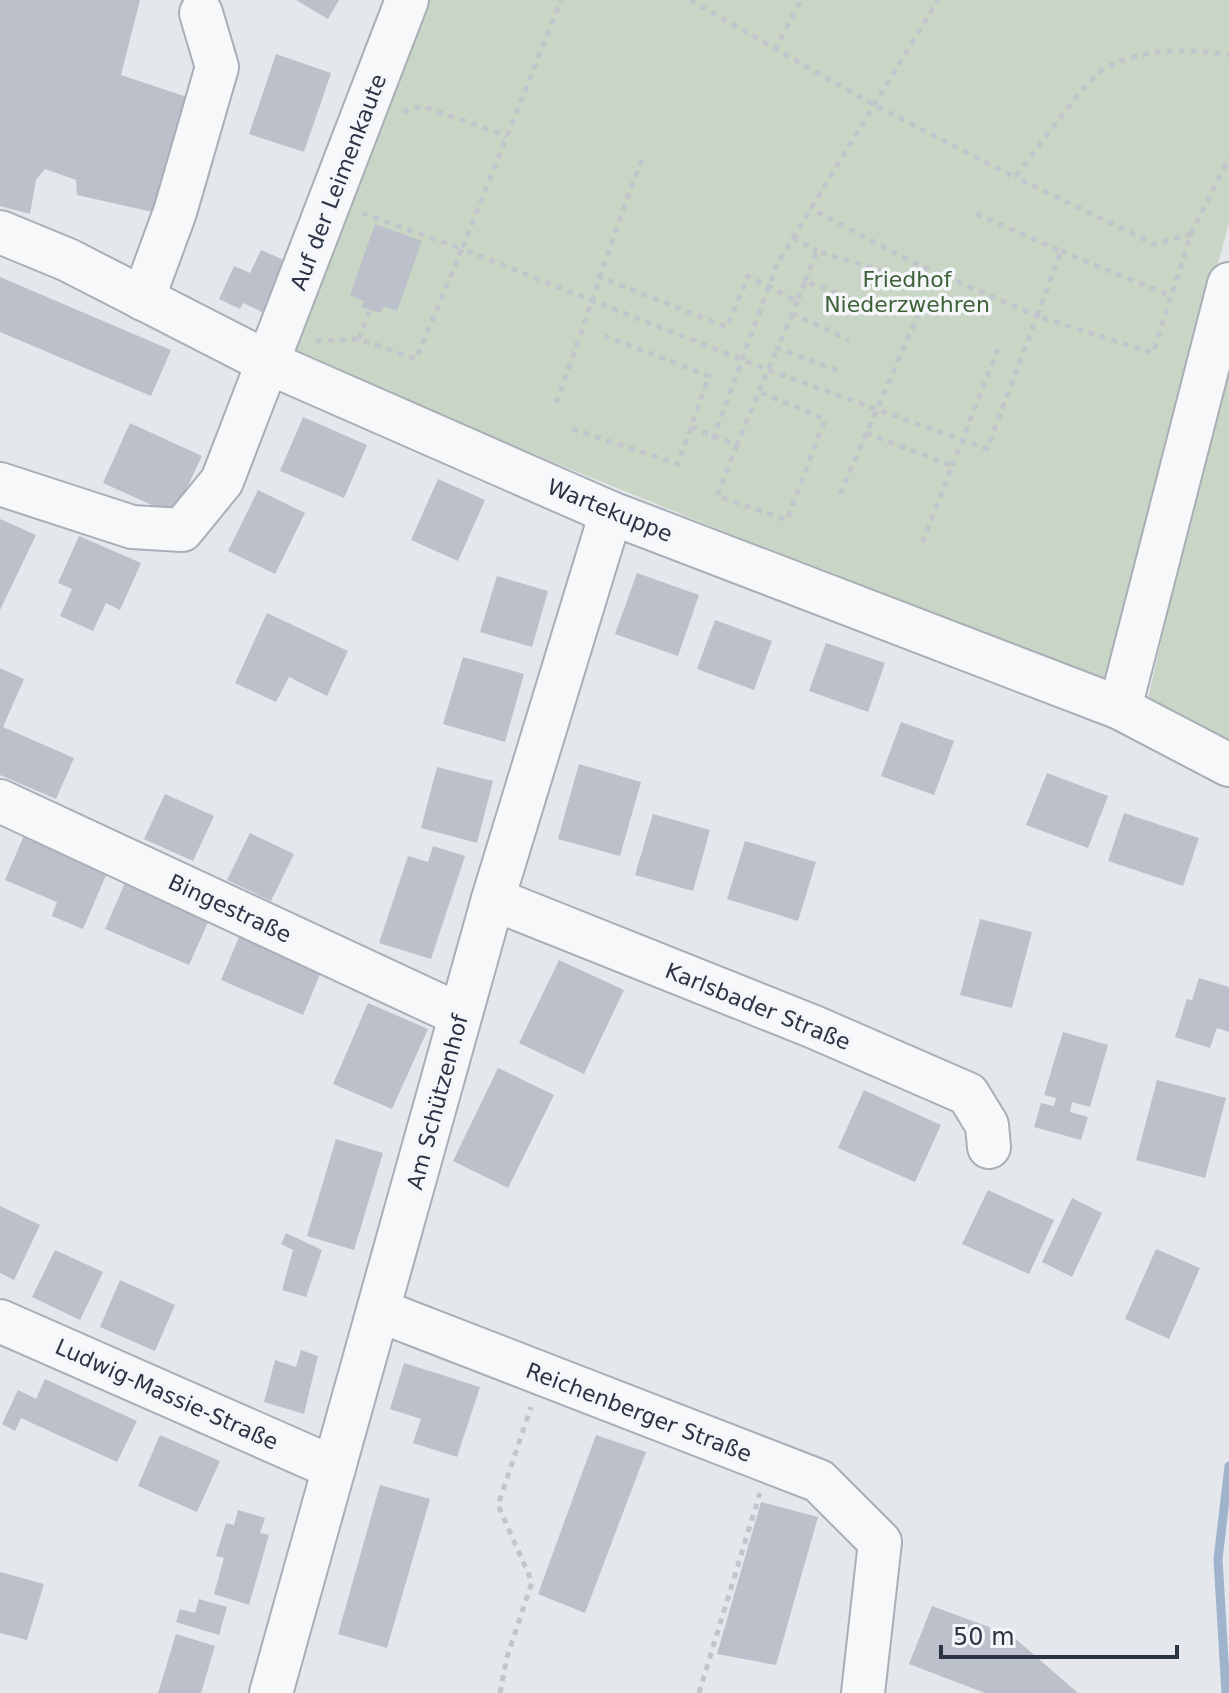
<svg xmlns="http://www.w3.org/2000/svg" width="1229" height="1693" font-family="'DejaVu Sans',sans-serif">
	<rect width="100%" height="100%" fill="#e4e7ec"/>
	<g fill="#c9d6c5">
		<polygon points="425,0 1229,0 1229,223 1105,686 284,353"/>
		<polygon points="1229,353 1229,741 1147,702"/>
	</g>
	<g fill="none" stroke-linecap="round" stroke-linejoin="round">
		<polyline stroke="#9fb4cc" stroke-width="9" points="1226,1693 1218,1559 1229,1466"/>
	</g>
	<g fill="#bbc0ca">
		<polygon points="0,0 140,0 121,75 190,98 157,213 77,195 76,180 45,169 36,180 30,214 0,206"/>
		<polygon points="296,0 339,0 328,19"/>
		<polygon points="276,54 331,73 304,152 249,134"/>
		<polygon points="375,224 422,241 397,311 384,306 380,313 361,307 364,301 350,295"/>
		<polygon points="261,250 300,267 277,319 243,303 240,309 219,299 234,266 250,273"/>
		<polygon points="0,277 171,350 151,396 0,332"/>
		<polygon points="303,417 367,445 344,498 280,471"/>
		<polygon points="130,423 202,456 174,515 103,483"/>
		<polygon points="438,479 485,500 458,561 411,540"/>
		<polygon points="258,490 305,513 275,574 228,551"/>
		<polygon points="0,519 36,535 0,610"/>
		<polygon points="79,536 141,563 120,610 106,603 93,631 60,616 72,589 58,583"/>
		<polygon points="637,573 699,595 678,656 615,634"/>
		<polygon points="497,576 548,591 532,647 480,632"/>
		<polygon points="267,613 348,651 327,696 289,677 276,702 235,683"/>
		<polygon points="715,620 772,641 754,690 697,669"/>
		<polygon points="826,643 885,663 868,712 809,691"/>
		<polygon points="463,657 524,674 505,742 443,724"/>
		<polygon points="0,668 24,679 3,727 74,758 56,799 0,775"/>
		<polygon points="901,722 954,741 934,795 881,776"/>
		<polygon points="579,764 641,782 620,856 558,839"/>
		<polygon points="437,767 493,781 477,843 421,828"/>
		<polygon points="1047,773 1108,796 1088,848 1026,825"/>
		<polygon points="165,794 214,816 193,861 144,839"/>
		<polygon points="1124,813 1199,838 1183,886 1108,861"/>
		<polygon points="653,814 710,830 693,891 635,875"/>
		<polygon points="25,833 109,868 83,929 52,916 57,902 5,880"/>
		<polygon points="250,833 294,854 271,901 227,880"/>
		<polygon points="745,841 816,862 798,921 727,899"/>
		<polygon points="433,846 465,856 431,959 379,943 408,856 428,862"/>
		<polygon points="125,883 209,920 189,965 105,929"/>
		<polygon points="980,919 1032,932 1012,1008 960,995"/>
		<polygon points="239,937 321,972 303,1015 221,980"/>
		<polygon points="559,960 624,990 584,1074 519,1043"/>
		<polygon points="1199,978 1229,987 1229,1032 1217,1028 1210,1048 1175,1037 1187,999 1192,1000"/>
		<polygon points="368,1003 428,1029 392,1109 333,1084"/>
		<polygon points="1063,1032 1108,1045 1090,1107 1072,1102 1070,1112 1088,1117 1081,1140 1034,1127 1041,1103 1054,1106 1056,1098 1044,1095"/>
		<polygon points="498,1068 554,1095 508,1188 453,1161"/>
		<polygon points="1157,1080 1226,1098 1205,1178 1136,1160"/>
		<polygon points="864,1090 941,1125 915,1182 838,1148"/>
		<polygon points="336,1139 383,1153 354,1250 307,1236"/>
		<polygon points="988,1190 1054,1220 1029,1274 962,1244"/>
		<polygon points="1072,1198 1102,1213 1072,1277 1042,1262"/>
		<polygon points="0,1206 40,1225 14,1280 0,1273"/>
		<polygon points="286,1233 322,1250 306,1297 282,1290 293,1250 281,1244"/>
		<polygon points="1156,1249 1200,1268 1169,1339 1125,1319"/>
		<polygon points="55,1250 103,1272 80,1320 32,1297"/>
		<polygon points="120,1280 175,1305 155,1351 100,1327"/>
		<polygon points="301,1350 318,1356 304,1414 264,1402 275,1360 296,1367"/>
		<polygon points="404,1363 480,1387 457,1457 413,1443 421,1419 390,1409"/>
		<polygon points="45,1379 137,1421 117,1462 21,1418 15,1431 2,1424 18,1390 36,1399"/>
		<polygon points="160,1435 220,1461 197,1512 138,1486"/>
		<polygon points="596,1435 646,1452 585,1613 538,1594"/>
		<polygon points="380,1485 430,1499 387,1648 338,1634"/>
		<polygon points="761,1502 818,1517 776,1665 717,1654"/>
		<polygon points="238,1510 265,1518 260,1533 269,1535 249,1605 214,1594 224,1558 216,1556 226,1523 234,1525"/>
		<polygon points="0,1572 44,1584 27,1640 0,1633"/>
		<polygon points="199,1599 227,1607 219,1635 176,1622 180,1609 195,1613"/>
		<polygon points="932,1606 1011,1635 1078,1693 985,1693 909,1664"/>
		<polygon points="176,1634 215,1646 201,1693 158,1693"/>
	</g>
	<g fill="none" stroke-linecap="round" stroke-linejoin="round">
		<defs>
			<g id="minor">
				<polyline points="0,232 68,260 269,363 611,513 1120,708 1229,765"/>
				<polyline points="143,299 175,212 217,67 201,13"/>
				<polyline points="0,484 132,527 182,530 222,481 407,0"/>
				<polyline points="1120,708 1229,284"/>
				<polyline points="0,801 460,1015"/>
				<polyline points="493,899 814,1027 968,1094 987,1125 989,1147"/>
				<polyline points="380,1311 819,1481 880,1542 863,1693"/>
				<polyline points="0,1321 334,1468"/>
				<polyline points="271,1693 493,899 611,513"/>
			</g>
		</defs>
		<use href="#minor" stroke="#a9aeb7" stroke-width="46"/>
		<g stroke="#c2c5cb" stroke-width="5" stroke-dasharray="6 6" stroke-linecap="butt">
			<path d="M690 0 872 104 1015 177C1033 155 1086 78 1107 67 1146 48 1187 48 1229 55"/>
			<polyline points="775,50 801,0"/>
			<polyline points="403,112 422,106 507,136"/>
			<polyline points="362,213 462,249 561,0"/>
			<polyline points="976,214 1061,251 1037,316 1153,353 1191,234 1154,244 1015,177"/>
			<polyline points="1191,234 1229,158"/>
			<polyline points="793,237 817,251"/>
			<polyline points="1061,251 1171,296"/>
			<polyline points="597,276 727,327 748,276 797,301 805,281 864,303"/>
			<polyline points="805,281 817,251 882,271"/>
			<polyline points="797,301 793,314 849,340"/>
			<polyline points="793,314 777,348 842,372"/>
			<polyline points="359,339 369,312"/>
			<polyline points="316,341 359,339 416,359 462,249 768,370 987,449 1037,316 912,262 810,208"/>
			<path d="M556 403C586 322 611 240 642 159"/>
			<polyline points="691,427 737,445 777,348"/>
			<polyline points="572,429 678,464 709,376 605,336"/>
			<polyline points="866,433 952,466 921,546"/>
			<polyline points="713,439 777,264 938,0"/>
			<polyline points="737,445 717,496 787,520 825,419 759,392"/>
			<polyline points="952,466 998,349"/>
			<polyline points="840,494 919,313"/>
			<polyline points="500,1693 507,1657 532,1582 498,1505 531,1407"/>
			<polyline points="699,1693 760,1493"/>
		</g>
		<use href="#minor" stroke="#f7f8fa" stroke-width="42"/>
	</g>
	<g text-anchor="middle" stroke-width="7" stroke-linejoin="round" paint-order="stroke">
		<g font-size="22" fill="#2b3445" stroke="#f4f6f9">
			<text transform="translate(338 182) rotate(-69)" y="8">Auf der Leimenkaute</text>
			<text transform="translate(610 510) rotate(22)" y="8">Wartekuppe</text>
			<text transform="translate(230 908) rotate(25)" y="8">Bingestraße</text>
			<text transform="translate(758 1006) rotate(22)" y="8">Karlsbader Straße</text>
			<text transform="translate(437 1102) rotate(-75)" y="8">Am Schützenhof</text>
			<text transform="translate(167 1394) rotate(24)" y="8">Ludwig-Massie-Straße</text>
			<text transform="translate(639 1412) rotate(21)" y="8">Reichenberger Straße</text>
		</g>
		<g font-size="22" fill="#3f6138" stroke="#f4f6f9">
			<text x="907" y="287">Friedhof<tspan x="907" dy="25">Niederzwehren</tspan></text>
		</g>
	</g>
	<path d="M941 1645v12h236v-12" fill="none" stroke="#2b3445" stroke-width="4"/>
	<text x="953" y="1645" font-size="24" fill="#2b3445" stroke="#f4f6f9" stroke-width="6" paint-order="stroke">50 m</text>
</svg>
